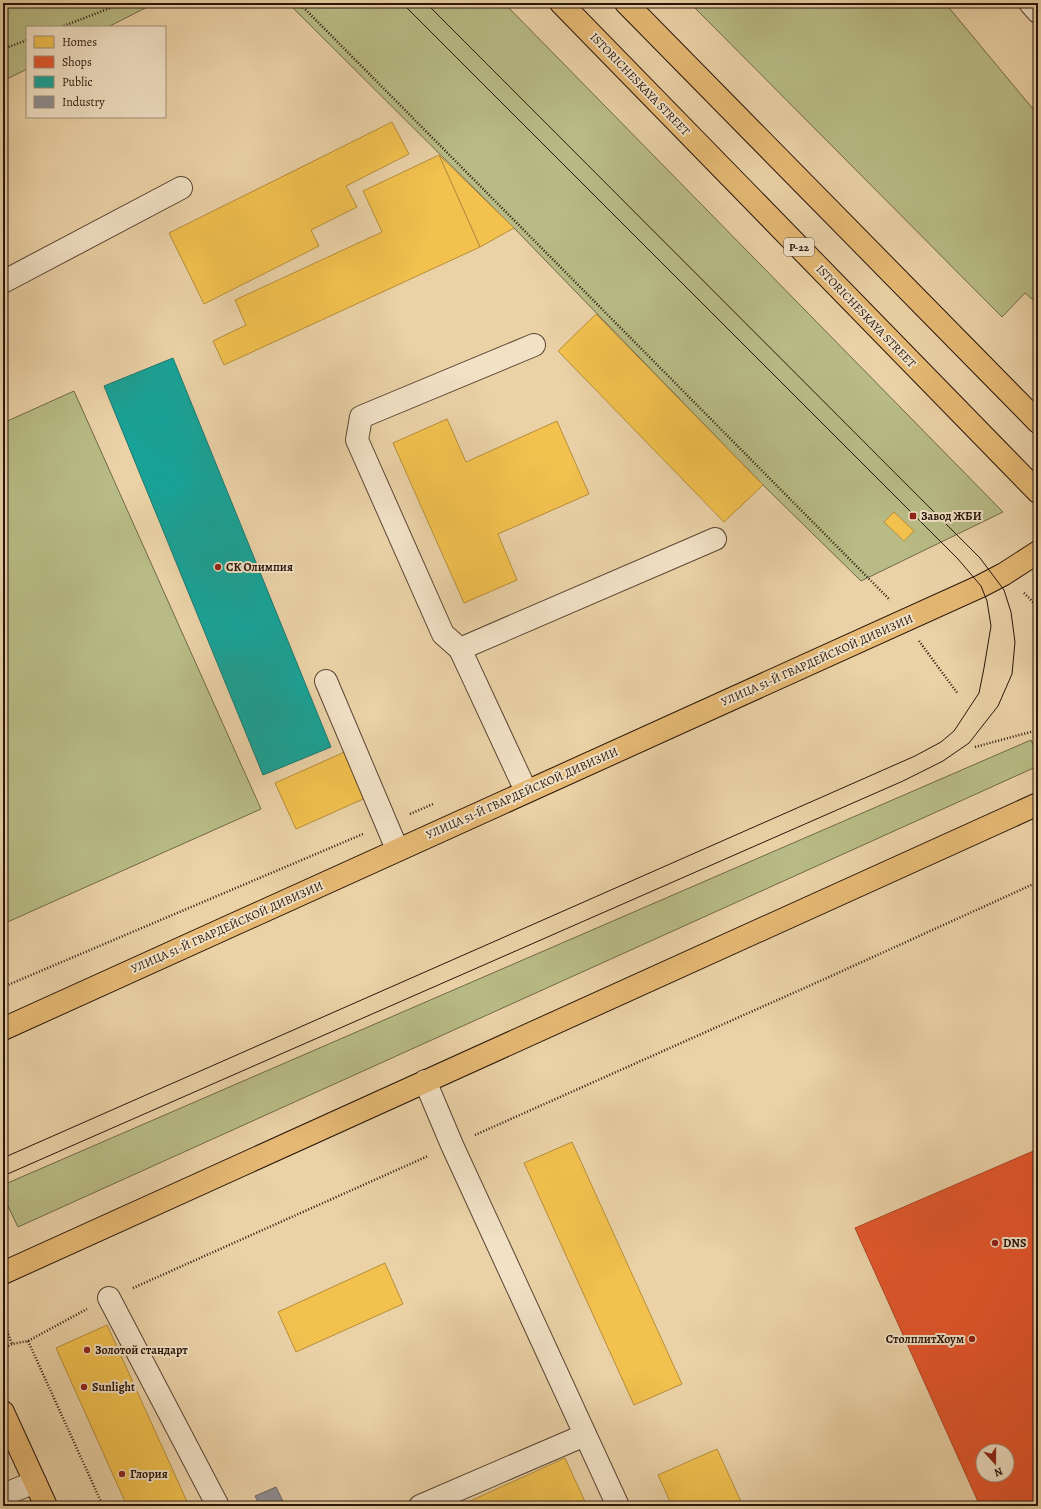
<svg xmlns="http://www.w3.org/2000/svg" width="1041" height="1509" font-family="Alegreya,serif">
	<rect width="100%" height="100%" fill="#ead1a6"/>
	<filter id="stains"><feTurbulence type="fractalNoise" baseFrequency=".005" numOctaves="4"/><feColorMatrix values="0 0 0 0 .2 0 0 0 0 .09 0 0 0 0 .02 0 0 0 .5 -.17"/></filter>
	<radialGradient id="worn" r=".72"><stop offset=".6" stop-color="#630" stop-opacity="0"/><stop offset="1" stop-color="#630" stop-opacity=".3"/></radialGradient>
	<g fill="#b8bb85" stroke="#706848">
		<polygon points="3,3 155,3 108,27 27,27 27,69 3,81"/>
		<polygon points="288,3 504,3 1003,512 861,581 763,485 514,228"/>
		<polygon points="690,3 945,3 1038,115 1038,304 1025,293 1002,317"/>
		<polygon points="74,391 261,809 3,924 3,423"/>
		<polygon points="1031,740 1038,756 1038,766 18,1227 3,1196 3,1185"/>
	</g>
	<g fill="#f2c14e" stroke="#b68d3a">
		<polygon points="392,122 409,154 346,186 357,207 311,230 319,246 204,304 169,233"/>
		<polygon points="439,155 514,228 480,247"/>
		<polygon points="439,155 480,247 224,365 213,341 246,325 235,300 382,232 363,191"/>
		<polygon points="596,314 763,485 724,522 558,351"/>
		<polygon points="447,419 466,462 557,421 589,494 498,534 517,580 464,603 393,443"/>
		<polygon points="894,512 914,531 904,541 884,522"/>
		<polygon points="349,750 370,796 296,829 275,783"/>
		<polygon points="572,1142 682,1384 634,1405 524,1163"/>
		<polygon points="385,1263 403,1304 296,1352 278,1312"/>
		<polygon points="107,1325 189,1506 127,1506 56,1348"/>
		<polygon points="717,1449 743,1506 672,1506 658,1475"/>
		<polygon points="565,1458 587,1506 459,1506"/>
	</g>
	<path fill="#e4572e" stroke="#ac4324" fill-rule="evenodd" d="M1038 1149V1506H980L855 1228ZM983 1451H1007V1475H983Z"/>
	<polygon fill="#17a398" stroke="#1c786e" points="173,358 331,747 263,775 104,386"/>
	<polygon fill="#8d8d92" stroke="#6f696a" points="276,1487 284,1503 278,1506 260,1506 255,1496"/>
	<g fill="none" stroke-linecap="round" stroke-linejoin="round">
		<defs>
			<g id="minor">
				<polyline points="1030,3 1038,12"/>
				<polyline points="3,282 181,188"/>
				<polyline points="460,649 443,634 357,440 361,417 534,345"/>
				<polyline points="326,681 397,849"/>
				<polyline points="526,791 460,649 715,539"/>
				<polyline points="425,1081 452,1145 618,1506"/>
				<polyline points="109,1298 218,1506"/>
				<polyline points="3,1495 35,1482"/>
				<polyline points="420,1506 585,1435"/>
			</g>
			<g id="major">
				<polyline points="3,1029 981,586 1004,574 1038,552"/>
				<polyline points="3,1273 1038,804"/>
				<polyline points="3,1412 46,1506"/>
			</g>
			<g id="highway">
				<polyline points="561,3 1038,492"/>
				<polyline points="626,3 1038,422"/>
			</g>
		</defs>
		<use href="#minor" stroke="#594432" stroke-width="24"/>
		<use href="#major" stroke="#29150b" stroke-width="24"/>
		<use href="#highway" stroke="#29150b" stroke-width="24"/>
		<g stroke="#29150b" stroke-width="2.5" stroke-dasharray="1 2" stroke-linecap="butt">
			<polyline points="299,3 890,600"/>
			<polyline points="61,27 123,3"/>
			<polyline points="3,49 27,40"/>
			<polyline points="1024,593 1038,607"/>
			<polyline points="919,641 958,694"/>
			<polyline points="975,747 1038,730"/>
			<polyline points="410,814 433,804"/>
			<polyline points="3,987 363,834"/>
			<polyline points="475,1135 829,977 1038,882"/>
			<polyline points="133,1288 428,1156"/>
			<polyline points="3,1320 12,1344"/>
			<polyline points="28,1341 103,1506"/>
			<polyline points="3,1349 12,1344 28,1341 87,1309"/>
		</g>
		<use href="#minor" stroke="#f1e1c5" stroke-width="22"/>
		<use href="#major" stroke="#e5b873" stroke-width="22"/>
		<use href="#highway" stroke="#e5b873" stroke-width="22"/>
		<g stroke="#29150b" stroke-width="1">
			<polyline points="3,1158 915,756 941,742 954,731 979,693 984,668 991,626 987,601 981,586 958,559 402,3"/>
			<polyline points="3,1176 903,781 943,761 969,743 998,706 1012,674 1015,642 1011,612 1004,590 980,558 426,3"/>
		</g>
	</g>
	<g fill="#8f2418" stroke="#f1e1c5" stroke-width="1.5">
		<rect x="909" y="512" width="8" height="8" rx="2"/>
		<circle cx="218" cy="567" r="4"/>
		<circle cx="995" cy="1243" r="4"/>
		<circle cx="972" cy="1339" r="4"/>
		<circle cx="87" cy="1350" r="4"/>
		<circle cx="84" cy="1387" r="4"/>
		<circle cx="122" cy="1474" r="4"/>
	</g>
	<g text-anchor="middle" stroke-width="4" stroke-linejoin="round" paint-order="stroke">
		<rect fill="#f1e1c5" stroke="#655243" stroke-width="1" x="784" y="238" width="30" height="18" rx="3"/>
		<g font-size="11" font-weight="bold" fill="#29150b">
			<text x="799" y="251">Р-22</text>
		</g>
		<g font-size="12" fill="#29150b" stroke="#f1e1c5">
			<text transform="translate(640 84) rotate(46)" y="4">ISTORICHESKAYA STREET</text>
			<text transform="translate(866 316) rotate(46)" y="4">ISTORICHESKAYA STREET</text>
			<text transform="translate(817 660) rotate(-24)" y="4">УЛИЦА 51-Й ГВАРДЕЙСКОЙ ДИВИЗИИ</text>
			<text transform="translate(522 793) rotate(-24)" y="4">УЛИЦА 51-Й ГВАРДЕЙСКОЙ ДИВИЗИИ</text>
			<text transform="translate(227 927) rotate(-24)" y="4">УЛИЦА 51-Й ГВАРДЕЙСКОЙ ДИВИЗИИ</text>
		</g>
		<g font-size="12" font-weight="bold" fill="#29150b" stroke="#f1e1c5" text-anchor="start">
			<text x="921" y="520">Завод ЖБИ</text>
			<text x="226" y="571">СК Олимпия</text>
			<text x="1003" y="1247">DNS</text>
			<text x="964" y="1343" text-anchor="end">СтолплитХоум</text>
			<text x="95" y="1354">Золотой стандарт</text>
			<text x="92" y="1391">Sunlight</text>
			<text x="130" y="1478">Глория</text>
		</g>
	</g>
	<rect width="1041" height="1509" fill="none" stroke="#ead1a6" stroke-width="16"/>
	<rect x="4" y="4" width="1033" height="1501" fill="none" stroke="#29150b" stroke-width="2"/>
	<rect x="8" y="8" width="1025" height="1493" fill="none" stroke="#29150b"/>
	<rect x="26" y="26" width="140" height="92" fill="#f1e1c5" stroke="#a18f7b"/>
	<rect x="34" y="36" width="20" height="12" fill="#f2c14e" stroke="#a18f7b"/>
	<text x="62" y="46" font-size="12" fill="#29150b">Homes</text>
	<rect x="34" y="56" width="20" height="12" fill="#e4572e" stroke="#a18f7b"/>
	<text x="62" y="66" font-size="12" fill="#29150b">Shops</text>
	<rect x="34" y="76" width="20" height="12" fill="#17a398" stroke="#a18f7b"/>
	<text x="62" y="86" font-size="12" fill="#29150b">Public</text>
	<rect x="34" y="96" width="20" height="12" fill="#8d8d92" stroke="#a18f7b"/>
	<text x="62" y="106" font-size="12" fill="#29150b">Industry</text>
	<g transform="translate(995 1463) rotate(159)"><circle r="19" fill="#f1e1c5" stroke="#a18f7b"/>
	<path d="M0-3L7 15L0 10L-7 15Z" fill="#8f2418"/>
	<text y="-6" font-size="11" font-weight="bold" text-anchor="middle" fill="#29150b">N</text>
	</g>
	<rect width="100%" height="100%" filter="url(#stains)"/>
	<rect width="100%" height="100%" fill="url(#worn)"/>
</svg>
